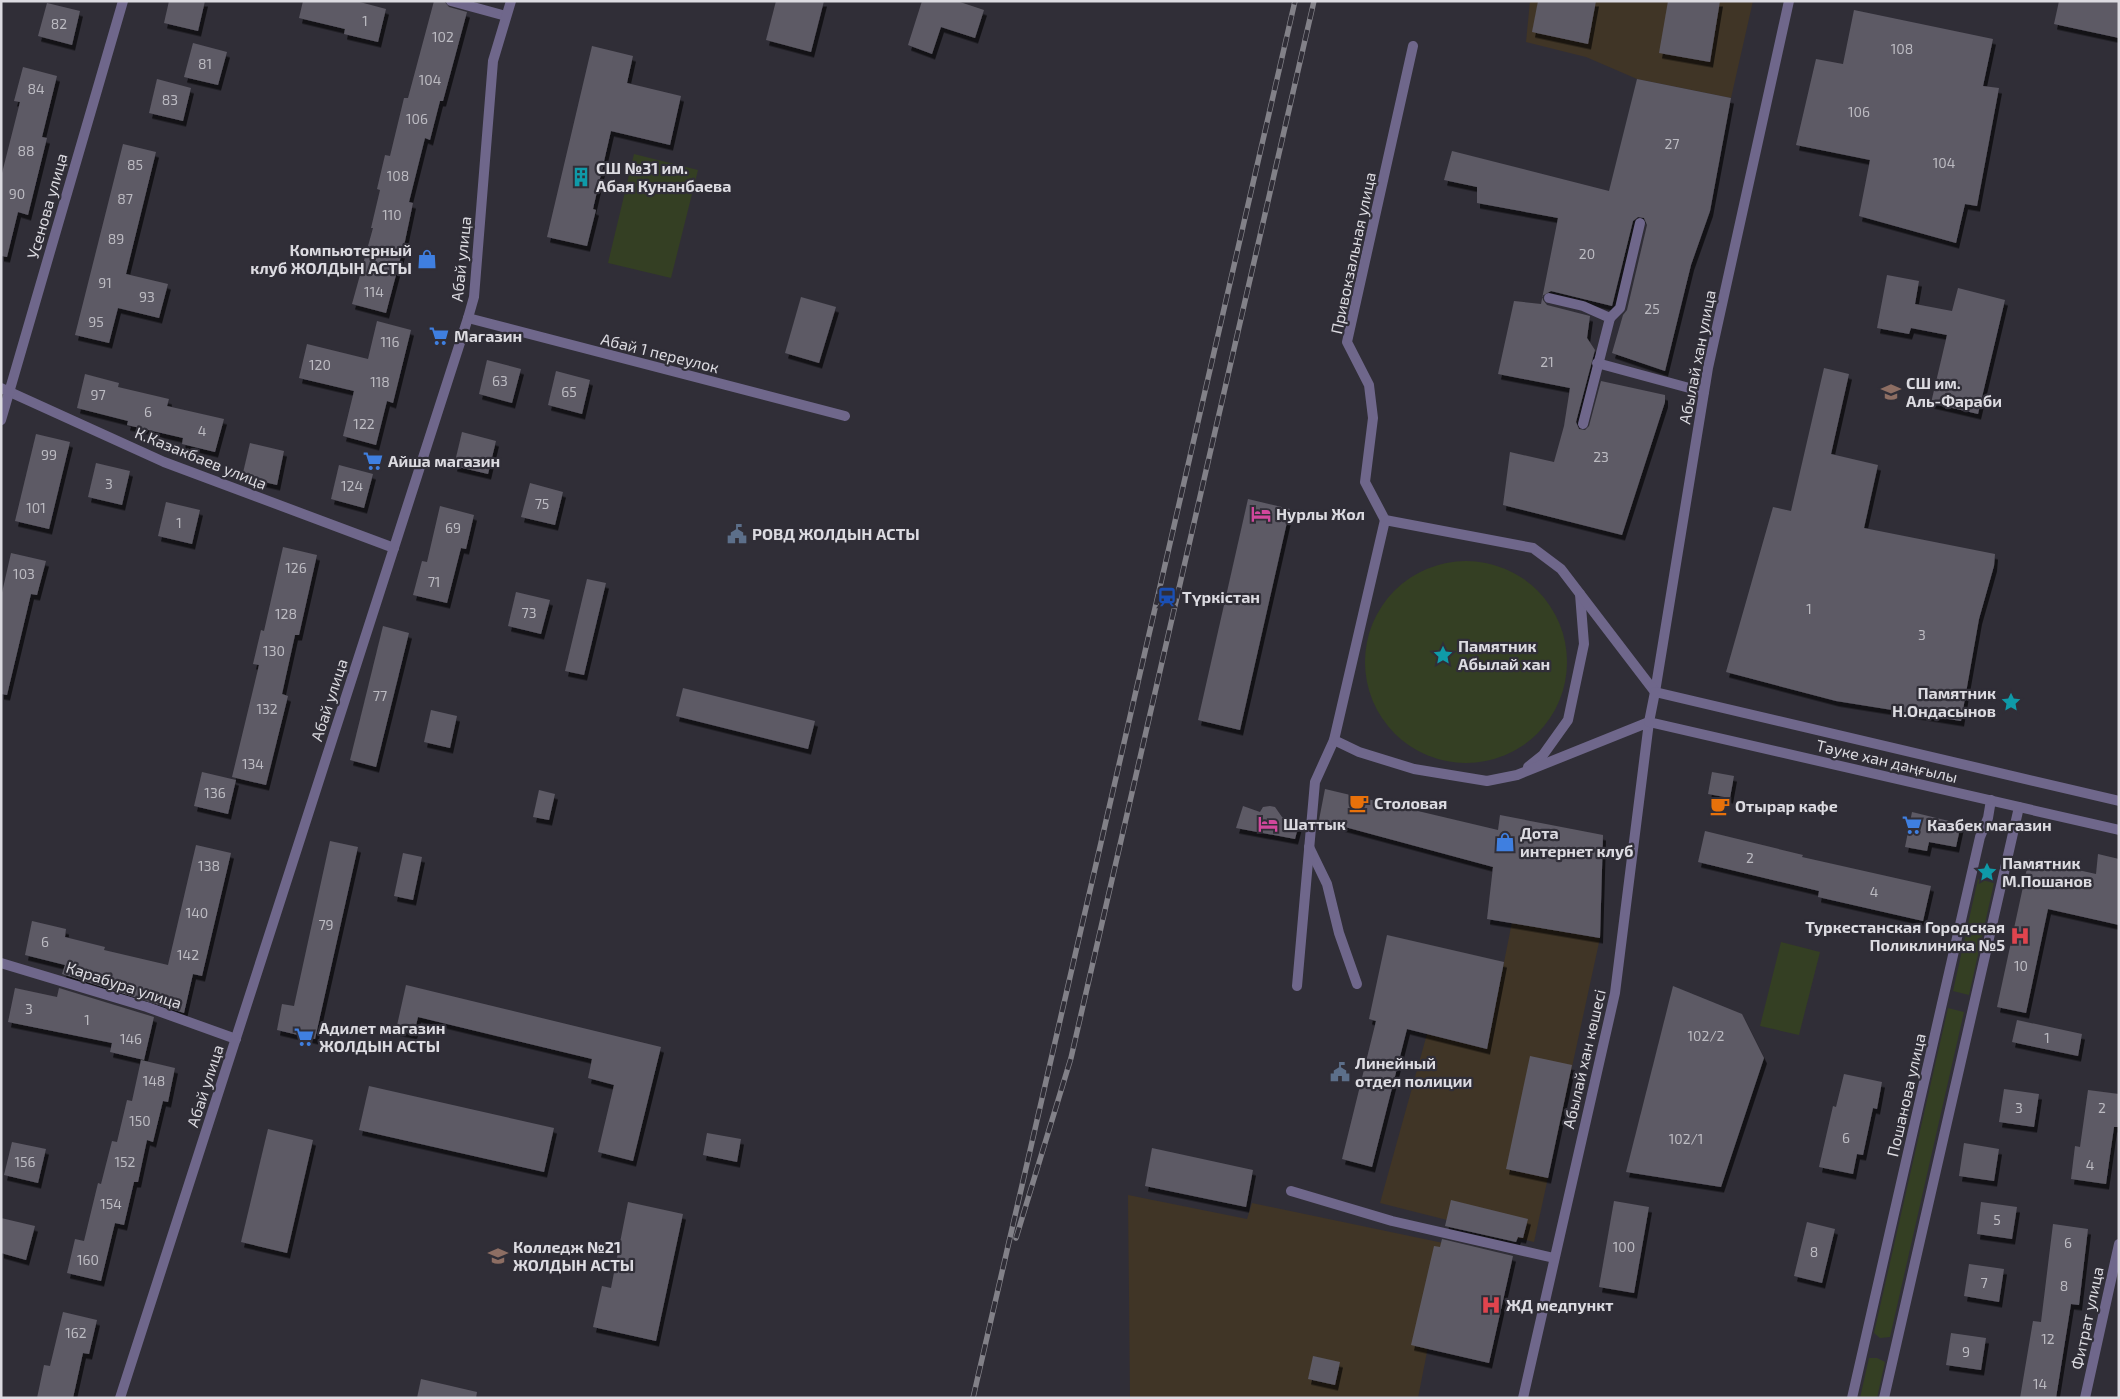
<svg xmlns="http://www.w3.org/2000/svg" width="2120" height="1399" font-family="'Exo 2',sans-serif">
	<defs>
		<filter id="shadow"><feDropShadow dx="3" dy="5.5" stdDeviation="0" flood-color="#0009"/></filter>
	</defs>
	<rect width="100%" height="100%" fill="#302e37"/>
	<g fill="#403526">
		<polygon points="1530,1 1753,1 1731,98 1637,79 1586,57 1526,42"/>
		<polygon points="1512,922 1600,938 1534,1242 1380,1203 1427,1034 1487,1048"/>
		<polygon points="1128,1195 1247,1219 1252,1203 1448,1244 1418,1398 1130,1398"/>
	</g>
	<g fill="#343f23">
		<polygon points="634,154 698,170 671,278 608,263"/>
		<circle cx="1466" cy="662" r="101"/>
		<polygon points="1978,879 1994,883 1969,995 1953,991"/>
		<polygon points="1781,942 1820,952 1799,1035 1760,1026"/>
		<polygon points="1948,1008 1964,1012 1890,1337 1880,1338 1874,1333"/>
		<polygon points="1869,1358 1877,1358 1885,1362 1877,1398 1860,1398"/>
	</g>
	<g fill="#5d5a65" filter="url(#shadow)">
		<polygon points="169,1 205,1 198,31 164,23"/>
		<polygon points="303,1 356,1 386,9 378,42 344,34 345,29 299,18"/>
		<polygon points="434,1 444,1 449,7 467,12 443,101 440,101 430,140 425,138 409,202 413,203 405,241 386,313 352,304 373,228 371,228 380,190 377,189 385,155 390,156 404,98 408,98"/>
		<polygon points="776,1 824,1 811,52 766,40"/>
		<polygon points="922,1 957,1 984,10 975,38 941,27 932,54 908,45"/>
		<polygon points="1538,1 1596,1 1588,44 1532,32"/>
		<polygon points="1668,1 1720,1 1710,62 1659,53"/>
		<polygon points="2059,1 2119,1 2119,38 2054,24"/>
		<polygon points="47,3 80,11 72,45 38,36"/>
		<polygon points="1854,10 1993,39 1983,86 1999,88 1977,206 1965,204 1956,243 1859,216 1870,160 1796,145 1816,59 1843,64"/>
		<polygon points="193,43 227,52 218,85 184,77"/>
		<polygon points="592,46 633,56 627,83 681,96 670,145 611,131 593,209 596,210 587,246 547,237"/>
		<polygon points="23,67 57,76 42,137 47,138 28,215 18,212 7,257 1,256 1,177 20,102 14,101"/>
		<polygon points="157,79 191,88 183,121 149,113"/>
		<polygon points="1637,79 1731,98 1710,211 1691,265 1665,371 1612,353 1623,315 1627,310 1647,225 1644,218 1638,217 1633,221 1612,306 1551,291 1542,296 1543,300 1547,305 1590,316 1587,338 1595,350 1576,422 1579,429 1585,430 1589,426 1601,381 1665,395 1665,402 1622,535 1503,505 1510,452 1554,462 1564,426 1570,388 1498,374 1514,301 1541,304 1558,218 1477,203 1477,187 1444,180 1452,151 1609,191"/>
		<polygon points="123,144 156,152 126,274 168,284 159,318 118,308 109,343 75,335"/>
		<polygon points="1887,275 1919,281 1915,304 1952,311 1958,288 2005,300 1978,414 1931,403 1947,335 1911,328 1909,334 1877,328"/>
		<polygon points="801,297 836,307 819,363 785,353"/>
		<polygon points="377,321 411,330 393,403 387,401 376,445 343,436 354,391 299,378 307,344 368,359"/>
		<polygon points="487,360 521,369 512,403 479,394"/>
		<polygon points="1824,368 1849,374 1831,454 1878,465 1864,528 1995,554 1994,566 1979,619 1961,721 1836,701 1726,672 1773,507 1791,511"/>
		<polygon points="556,371 590,380 582,414 548,405"/>
		<polygon points="85,374 119,383 118,387 169,399 167,406 224,419 215,452 182,444 183,438 127,425 128,421 77,408"/>
		<polygon points="462,432 496,441 488,474 454,466"/>
		<polygon points="36,434 70,442 49,529 15,521"/>
		<polygon points="250,443 284,451 277,485 242,477"/>
		<polygon points="96,463 130,471 122,505 88,497"/>
		<polygon points="339,465 373,474 364,508 331,499"/>
		<polygon points="530,483 563,492 555,525 521,517"/>
		<polygon points="1248,499 1290,509 1240,730 1198,720"/>
		<polygon points="166,502 200,510 192,544 158,536"/>
		<polygon points="440,506 474,515 466,549 461,548 447,603 413,595 422,561 427,562"/>
		<polygon points="283,547 317,555 299,635 295,635 282,694 288,696 266,785 232,777 259,665 253,664 261,630 264,631"/>
		<polygon points="11,553 46,561 37,595 31,594 7,695 1,694 1,597"/>
		<polygon points="587,579 606,583 584,675 565,671"/>
		<polygon points="516,592 550,600 541,634 508,626"/>
		<polygon points="383,626 409,633 376,767 350,760"/>
		<polygon points="683,688 815,721 808,749 676,716"/>
		<polygon points="431,710 457,716 450,748 424,742"/>
		<polygon points="202,772 236,780 228,814 194,806"/>
		<polygon points="1712,772 1734,776 1730,798 1708,794"/>
		<polygon points="1325,789 1498,830 1500,815 1603,835 1600,938 1487,919 1493,867 1319,820"/>
		<polygon points="539,790 555,794 549,820 533,817"/>
		<polygon points="1243,806 1260,812 1263,807 1270,806 1275,807 1282,817 1300,820 1295,839 1236,828"/>
		<polygon points="1912,812 1961,824 1956,847 1929,842 1927,851 1905,847"/>
		<polygon points="1705,831 1803,855 1802,857 1931,886 1923,921 1818,897 1819,891 1698,862"/>
		<polygon points="330,841 358,847 315,1039 277,1030 282,1004 294,1006"/>
		<polygon points="196,845 231,853 202,976 193,974 184,1013 62,974 65,965 25,955 32,921 66,929 65,937 105,947 104,950 168,965"/>
		<polygon points="403,853 422,857 413,900 394,896"/>
		<polygon points="2098,854 2119,859 2119,925 2048,909 2026,1013 1997,1007 2029,859 2096,874"/>
		<polygon points="1387,935 1504,962 1487,1049 1407,1029 1372,1167 1342,1159 1376,1021 1369,1019"/>
		<polygon points="406,985 661,1047 633,1161 598,1152 614,1085 588,1078 592,1059 418,1017 414,1034 396,1030"/>
		<polygon points="1673,986 1742,1014 1764,1058 1721,1187 1626,1172"/>
		<polygon points="15,988 57,997 59,988 154,1017 144,1060 110,1052 112,1043 8,1022"/>
		<polygon points="2017,1020 2082,1034 2078,1056 2012,1042"/>
		<polygon points="1530,1056 1572,1065 1548,1178 1506,1169"/>
		<polygon points="141,1060 175,1068 168,1102 163,1101 153,1142 147,1140 138,1182 134,1182 124,1225 115,1223 101,1281 67,1273 75,1239 84,1241 98,1183 101,1184 112,1141 117,1142 127,1100 132,1101"/>
		<polygon points="1844,1074 1882,1082 1877,1109 1873,1108 1863,1155 1857,1154 1853,1174 1819,1167 1833,1106 1836,1107"/>
		<polygon points="369,1086 554,1128 544,1172 359,1130"/>
		<polygon points="2004,1089 2039,1094 2034,1127 1999,1122"/>
		<polygon points="2088,1090 2119,1094 2119,1127 2114,1127 2106,1184 2071,1179 2075,1146 2080,1147"/>
		<polygon points="268,1129 313,1140 287,1253 241,1242"/>
		<polygon points="707,1133 741,1139 737,1162 703,1155"/>
		<polygon points="12,1142 46,1149 38,1183 4,1175"/>
		<polygon points="1964,1143 1999,1149 1994,1181 1959,1176"/>
		<polygon points="1152,1148 1253,1170 1246,1207 1145,1186"/>
		<polygon points="1451,1200 1528,1219 1523,1238 1518,1237 1516,1242 1445,1226"/>
		<polygon points="1614,1201 1649,1207 1634,1293 1599,1287"/>
		<polygon points="628,1202 683,1214 656,1341 593,1327 602,1286 611,1288"/>
		<polygon points="1981,1202 2017,1207 2012,1239 1977,1234"/>
		<polygon points="1,1218 35,1226 26,1260 1,1253"/>
		<polygon points="1807,1222 1835,1229 1822,1283 1794,1276"/>
		<polygon points="2053,1224 2088,1229 2079,1305 2071,1304 2056,1398 2020,1398 2033,1321 2041,1322"/>
		<polygon points="1442,1239 1513,1256 1489,1363 1411,1345 1434,1246 1440,1247"/>
		<polygon points="1969,1264 2004,1269 1999,1302 1964,1296"/>
		<polygon points="63,1312 97,1320 89,1354 83,1353 73,1398 37,1398 44,1365 50,1366"/>
		<polygon points="1951,1333 1986,1338 1981,1370 1946,1365"/>
		<polygon points="1313,1356 1340,1362 1335,1385 1308,1379"/>
		<polygon points="421,1379 477,1392 476,1398 417,1398"/>
	</g>
	<g fill="none" stroke-linecap="round" stroke-linejoin="round">
		<g stroke="#6f678b" stroke-width="10">
			<polyline points="451,1 506,16"/>
			<polyline points="1549,298 1583,306 1610,318 1583,424"/>
			<polyline points="468,318 845,416"/>
			<polyline points="1610,318 1620,308 1640,223"/>
			<polyline points="1597,363 1704,392"/>
			<polyline points="1,388 164,462 394,548"/>
			<polyline points="1,420 123,1"/>
			<polyline points="1385,520 1365,482 1373,418 1369,385 1347,342 1413,46"/>
			<polyline points="1655,692 1708,368 1789,1"/>
			<polyline points="1528,767 1543,755 1568,720 1584,644 1580,594"/>
			<polyline points="1309,847 1327,884 1339,933 1357,984"/>
			<polyline points="1,963 147,1007 236,1039"/>
			<polyline points="1297,986 1315,782 1334,740"/>
			<polyline points="1291,1191 1392,1221 1554,1258"/>
			<polyline points="120,1398 468,318 474,297 493,61 511,1"/>
			<polyline points="1523,1398 1615,993 1649,722 1517,775 1487,781 1414,769 1359,752 1334,740 1385,520 1533,548 1561,569 1655,692"/>
			<polyline points="1852,1398 1980,837 1988,818 1991,800"/>
			<polyline points="1884,1398 2019,807"/>
			<polyline points="2085,1398 2119,1244"/>
		</g>
		<polyline stroke="#6f678b" stroke-width="10" points="2119,801 1655,692 1649,722 2119,830"/>
		<defs>
			<g id="rail">
				<polyline points="1016,1238 1071,1058 1314,1"/>
				<polyline points="973,1398 1295,1"/>
			</g>
		</defs>
		<use href="#rail" stroke="#828188" stroke-width="5.5"/>
		<use href="#rail" stroke="#302e37" stroke-width="4" stroke-dasharray="11" stroke-linecap="butt"/>
	</g>
	<defs>
		<symbol id="building-bare" viewBox="-9 -9 18 18"><path d="M-4-6H4V6H1V3H-1V6H-4ZM-2.5-4.3h1.7v1.8h-1.7ZM.8-4.3h1.7v1.8H.8ZM-2.5-1h1.7V.8h-1.7ZM.8-1h1.7V.8H.8Z" fill="#0f9aa8" stroke="#302e37" stroke-width="2.5" paint-order="stroke"/></symbol>
		<symbol id="shop-bare" viewBox="-9 -9 18 18"><path d="M-5-2.5h2.3a2.7 3.5 0 0 1 5.4 0H5L5.5 6h-11ZM-1.5-2.5h3a1.5 2.3 0 0 0-3 0Z" fill="#3f7fe0" stroke="#302e37" stroke-width="2.5" paint-order="stroke"/></symbol>
		<symbol id="supermarket-bare" viewBox="-9 -9 18 18"><path d="M-6-5.5h2.5l.6 2H6L4.5 2H-2.5L-4.4-4H-6ZM-1.5 3.2a1.3 1.3 0 1 0 .1 0ZM3 3.2a1.3 1.3 0 1 0 .1 0Z" fill="#3f7fe0" stroke="#302e37" stroke-width="2.5" paint-order="stroke"/></symbol>
		<symbol id="school-bare" viewBox="-9 -9 18 18"><path d="M0-5L7-2L0 1L-7-2ZM-4 1L0 2.5L4 1V4Q0 6-4 4Z" fill="#8d6e63" stroke="#302e37" stroke-width="2.5" paint-order="stroke"/></symbol>
		<symbol id="hotel-bare" viewBox="-9 -9 18 18"><path d="M-6-4.5h1.5V1H6V5H4.5V3h-9V5H-6ZM-4 0a1.8 1.8 0 1 1 3.6 0ZM.5 0V-2.5h3Q6-2.5 6 0Z" fill="#d1479c" stroke="#302e37" stroke-width="2.5" paint-order="stroke"/></symbol>
		<symbol id="civic-bare" viewBox="-9 -9 18 18"><path d="M-.6-6.5H3V-4.5H.6V-3L4-1V1h2V6H-6V1h2V-1L-.6-3ZM-1.2 2.5V6h2.4V2.5Z" fill="#5c6f8a" stroke="#302e37" stroke-width="2.5" paint-order="stroke"/></symbol>
		<symbol id="station-bare" viewBox="-9 -9 18 18"><path d="M-3-6H3Q5-6 5-4V2Q5 4 3 4L4.5 6H3L1.5 4h-3L-3 6H-4.5L-3 4Q-5 4-5 2V-4Q-5-6-3-6ZM-3.5-4v3h7v-3ZM-3.5 1v1.5H-2V1ZM2 1v1.5H3.5V1Z" fill="#1a4fb4" stroke="#302e37" stroke-width="2.5" paint-order="stroke"/></symbol>
		<symbol id="sight-bare" viewBox="-9 -9 18 18"><path d="M0-6L1.8-2.2L6-1.7L2.9 1.2L3.7 5.4L0 3.3L-3.7 5.4L-2.9 1.2L-6-1.7L-1.8-2.2Z" fill="#0f9aa8" stroke="#302e37" stroke-width="2.5" paint-order="stroke"/></symbol>
		<symbol id="cafe-bare" viewBox="-9 -9 18 18"><path d="M-5.5-4.5H6V0H3Q3 3.5 0 3.5H-2.5Q-5.5 3.5-5.5 0ZM3-3.2v2h1.7v-2ZM-6 4.5H4V6H-6Z" fill="#e8710a" stroke="#302e37" stroke-width="2.5" paint-order="stroke"/></symbol>
		<symbol id="hospital-bare" viewBox="-9 -9 18 18"><path d="M-5-5h3v3.5h4V-5h3V5h-3V1.5h-4V5h-3Z" fill="#e0444e" stroke="#302e37" stroke-width="2.5" paint-order="stroke"/></symbol>
		<symbol id="university-bare" viewBox="-9 -9 18 18"><path d="M0-5L7-2L0 1L-7-2ZM-4 1L0 2.5L4 1V4Q0 6-4 4Z" fill="#8d6e63" stroke="#302e37" stroke-width="2.5" paint-order="stroke"/></symbol>
	</defs>
	<g fill-rule="evenodd">
		<use href="#building-bare" x="567" y="163" width="28" height="28"/>
		<use href="#shop-bare" x="413" y="245" width="28" height="28"/>
		<use href="#supermarket-bare" x="425" y="322" width="28" height="28"/>
		<use href="#school-bare" x="1877" y="378" width="28" height="28"/>
		<use href="#supermarket-bare" x="359" y="447" width="28" height="28"/>
		<use href="#hotel-bare" x="1247" y="500" width="28" height="28"/>
		<use href="#civic-bare" x="723" y="520" width="28" height="28"/>
		<use href="#station-bare" x="1153" y="583" width="28" height="28"/>
		<use href="#sight-bare" x="1429" y="641" width="28" height="28"/>
		<use href="#sight-bare" x="1997" y="688" width="28" height="28"/>
		<use href="#cafe-bare" x="1345" y="789" width="28" height="28"/>
		<use href="#cafe-bare" x="1706" y="792" width="28" height="28"/>
		<use href="#hotel-bare" x="1254" y="810" width="28" height="28"/>
		<use href="#supermarket-bare" x="1898" y="811" width="28" height="28"/>
		<use href="#shop-bare" x="1491" y="828" width="28" height="28"/>
		<use href="#sight-bare" x="1973" y="858" width="28" height="28"/>
		<use href="#hospital-bare" x="2006" y="922" width="28" height="28"/>
		<use href="#supermarket-bare" x="290" y="1023" width="28" height="28"/>
		<use href="#civic-bare" x="1326" y="1058" width="28" height="28"/>
		<use href="#university-bare" x="484" y="1242" width="28" height="28"/>
		<use href="#hospital-bare" x="1477" y="1291" width="28" height="28"/>
	</g>
	<g text-anchor="middle" stroke-width="4.5" stroke-linejoin="round" paint-order="stroke">
		<g font-size="14" fill="#bcbbc2">
			<text x="365" y="26">1</text>
			<text x="59" y="29">82</text>
			<text x="443" y="42">102</text>
			<text x="1902" y="54">108</text>
			<text x="205" y="69">81</text>
			<text x="430" y="85">104</text>
			<text x="36" y="94">84</text>
			<text x="170" y="105">83</text>
			<text x="1859" y="117">106</text>
			<text x="417" y="124">106</text>
			<text x="1672" y="149">27</text>
			<text x="26" y="156">88</text>
			<text x="1944" y="168">104</text>
			<text x="135" y="170">85</text>
			<text x="398" y="181">108</text>
			<text x="17" y="199">90</text>
			<text x="125" y="204">87</text>
			<text x="392" y="220">110</text>
			<text x="116" y="244">89</text>
			<text x="1587" y="259">20</text>
			<text x="105" y="288">91</text>
			<text x="374" y="297">114</text>
			<text x="147" y="302">93</text>
			<text x="1652" y="314">25</text>
			<text x="96" y="327">95</text>
			<text x="390" y="347">116</text>
			<text x="1547" y="367">21</text>
			<text x="320" y="370">120</text>
			<text x="500" y="386">63</text>
			<text x="380" y="387">118</text>
			<text x="569" y="397">65</text>
			<text x="98" y="400">97</text>
			<text x="148" y="417">6</text>
			<text x="364" y="429">122</text>
			<text x="202" y="436">4</text>
			<text x="49" y="460">99</text>
			<text x="1601" y="462">23</text>
			<text x="109" y="489">3</text>
			<text x="352" y="491">124</text>
			<text x="542" y="509">75</text>
			<text x="36" y="513">101</text>
			<text x="179" y="528">1</text>
			<text x="453" y="533">69</text>
			<text x="296" y="573">126</text>
			<text x="24" y="579">103</text>
			<text x="434" y="587">71</text>
			<text x="1809" y="614">1</text>
			<text x="529" y="618">73</text>
			<text x="286" y="619">128</text>
			<text x="1922" y="640">3</text>
			<text x="274" y="656">130</text>
			<text x="380" y="701">77</text>
			<text x="267" y="714">132</text>
			<text x="253" y="769">134</text>
			<text x="215" y="798">136</text>
			<text x="1750" y="863">2</text>
			<text x="209" y="871">138</text>
			<text x="1874" y="897">4</text>
			<text x="197" y="918">140</text>
			<text x="326" y="930">79</text>
			<text x="45" y="947">6</text>
			<text x="188" y="960">142</text>
			<text x="2021" y="971">10</text>
			<text x="29" y="1014">3</text>
			<text x="87" y="1025">1</text>
			<text x="1706" y="1041">102/2</text>
			<text x="2047" y="1043">1</text>
			<text x="131" y="1044">146</text>
			<text x="154" y="1086">148</text>
			<text x="2019" y="1113">3</text>
			<text x="2102" y="1113">2</text>
			<text x="140" y="1126">150</text>
			<text x="1846" y="1143">6</text>
			<text x="1686" y="1144">102/1</text>
			<text x="25" y="1167">156</text>
			<text x="125" y="1167">152</text>
			<text x="2090" y="1170">4</text>
			<text x="111" y="1209">154</text>
			<text x="1997" y="1225">5</text>
			<text x="2068" y="1248">6</text>
			<text x="1624" y="1252">100</text>
			<text x="1814" y="1257">8</text>
			<text x="88" y="1265">160</text>
			<text x="1984" y="1288">7</text>
			<text x="2064" y="1291">8</text>
			<text x="76" y="1338">162</text>
			<text x="2048" y="1344">12</text>
			<text x="1966" y="1357">9</text>
			<text x="2040" y="1389">14</text>
		</g>
		<g font-size="16" font-weight="bold" fill="#dcdbe1" stroke="#302e37" text-anchor="start">
			<text x="596" y="174">СШ №31 им.<tspan x="596" dy="18">Абая Кунанбаева</tspan></text>
			<text x="412" y="256" text-anchor="end">Компьютерный<tspan x="412" dy="18">клуб ЖОЛДЫН АСТЫ</tspan></text>
			<text x="454" y="342">Магазин</text>
			<text x="1906" y="389">СШ им.<tspan x="1906" dy="18">Аль-Фараби</tspan></text>
			<text x="388" y="467">Айша магазин</text>
			<text x="1276" y="520">Нурлы Жол</text>
			<text x="752" y="540">РОВД ЖОЛДЫН АСТЫ</text>
			<text x="1182" y="603">Түркістан</text>
			<text x="1458" y="652">Памятник<tspan x="1458" dy="18">Абылай хан</tspan></text>
			<text x="1996" y="699" text-anchor="end">Памятник<tspan x="1996" dy="18">Н.Ондасынов</tspan></text>
			<text x="1374" y="809">Столовая</text>
			<text x="1735" y="812">Отырар кафе</text>
			<text x="1283" y="830">Шаттык</text>
			<text x="1927" y="831">Казбек магазин</text>
			<text x="1520" y="839">Дота<tspan x="1520" dy="18">интернет клуб</tspan></text>
			<text x="2002" y="869">Памятник<tspan x="2002" dy="18">М.Пошанов</tspan></text>
			<text x="2005" y="933" text-anchor="end">Туркестанская Городская<tspan x="2005" dy="18">Поликлиника №5</tspan></text>
			<text x="319" y="1034">Адилет магазин<tspan x="319" dy="18">ЖОЛДЫН АСТЫ</tspan></text>
			<text x="1355" y="1069">Линейный<tspan x="1355" dy="18">отдел полиции</tspan></text>
			<text x="513" y="1253">Колледж №21<tspan x="513" dy="18">ЖОЛДЫН АСТЫ</tspan></text>
			<text x="1506" y="1311">ЖД медпункт</text>
		</g>
		<g font-size="16" fill="#dcdbe1" stroke="#302e37">
			<text transform="translate(47 206) rotate(-74)" y="6">Усенова улица</text>
			<text transform="translate(1353 253) rotate(-78)" y="6">Привокзальная улица</text>
			<text transform="translate(461 259) rotate(-84)" y="6">Абай улица</text>
			<text transform="translate(660 353) rotate(14)" y="6">Абай 1 переулок</text>
			<text transform="translate(1697 357) rotate(-79)" y="6">Абылай хан улица</text>
			<text transform="translate(201 458) rotate(22)" y="6">К.Казакбаев улица</text>
			<text transform="translate(329 700) rotate(-72)" y="6">Абай улица</text>
			<text transform="translate(1887 761) rotate(13)" y="6">Тәуке хан даңғылы</text>
			<text transform="translate(124 985) rotate(18)" y="6">Карабура улица</text>
			<text transform="translate(1584 1059) rotate(-77)" y="6">Абылай хан көшесі</text>
			<text transform="translate(205 1086) rotate(-72)" y="6">Абай улица</text>
			<text transform="translate(1906 1095) rotate(-77)" y="6">Пошанова улица</text>
			<text transform="translate(2087 1318) rotate(-78)" y="6">Фитрат улица</text>
		</g>
	</g>
	<rect width="2120" height="1399" fill="none" stroke="#dcdbe1" stroke-width="5"/>
</svg>
